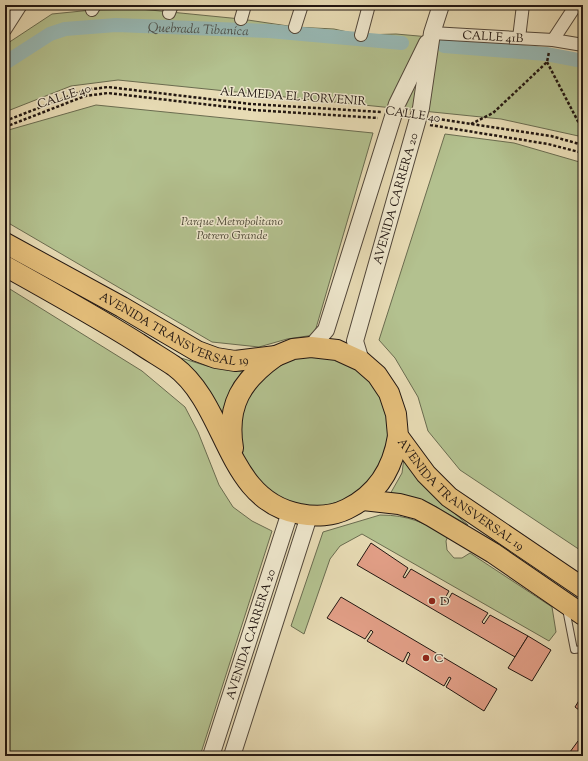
<svg xmlns="http://www.w3.org/2000/svg" width="588" height="761" font-family="'Sorts Mill Goudy',serif">
	<rect width="100%" height="100%" fill="#e7dbb4"/>
	<filter id="stains"><feTurbulence type="fractalNoise" baseFrequency=".005" numOctaves="4"/><feColorMatrix values="0 0 0 0 .2 0 0 0 0 .09 0 0 0 0 .02 0 0 0 .5 -.17"/></filter>
	<radialGradient id="worn" r=".72"><stop offset=".6" stop-color="#630" stop-opacity="0"/><stop offset="1" stop-color="#630" stop-opacity=".3"/></radialGradient>
	<g fill="#b3c18f" stroke="#6a6c50">
		<polygon points="140,9 241,19 295,27 334,29 361,35 396,34 441,38 545,48 583,55 583,137 501,119 118,80 71,86 5,112 5,45 52,14 92,10"/>
		<polygon points="96,105 373,133 314,335 287,339 259,347 212,342 5,221 5,131"/>
		<polygon points="445,134 514,143 583,163 583,552 460,470 428,431 418,397 395,358 379,340"/>
		<polygon points="5,286 142,371 185,407 198,432 219,485 233,507 252,521 272,531 200,756 5,756"/>
		<circle cx="314" cy="431" r="75"/>
		<polygon points="181,358 207,366 246,372 224,414 197,376"/>
		<polygon points="404,458 431,493 468,525 429,503 389,496 402,473"/>
		<path d="M380 515C409 515 424 523 448 536L446 541 447 550 454 558H462L470 553 552 607 556 632 549 641 362 534 340 546 330 559 304 634 291 626 323 532Z"/>
	</g>
	<g fill="none" stroke-linecap="round" stroke-linejoin="round">
		<g stroke="#98b9b5" stroke-width="14">
			<polyline points="444,46 546,54 583,61"/>
			<path id="s1" d="M5 63 50 34 65 29 116 25 269 31 402 43"/>
		</g>
	</g>
	<g fill="#e29f87" stroke="#211611">
		<polygon points="371,543 408,568 403,577 405,578 411,569 449,591 444,600 447,602 452,593 488,613 482,622 484,624 490,615 528,636 515,657 357,565"/>
		<polygon points="341,597 497,689 484,711 446,687 451,678 449,677 444,686 406,663 410,654 408,652 403,662 367,641 373,632 371,630 365,639 327,618"/>
		<polygon points="528,636 551,650 532,681 508,668"/>
		<polygon points="583,694 583,713 575,707"/>
		<polygon points="578,741 583,744 583,756 567,756"/>
	</g>
	<g fill="none" stroke-linecap="round" stroke-linejoin="round">
		<defs>
			<polyline id="service" points="566,609 574,650 583,649"/>
			<g id="minor">
				<polyline points="92,10 95,5"/>
				<polyline points="169,13 172,5"/>
				<polyline points="241,19 245,5"/>
				<polyline points="295,27 302,5"/>
				<polyline points="5,30 21,5"/>
				<path id="s2" d="M432 33 553 40 583 45"/>
				<polyline points="361,35 369,5"/>
				<polyline points="519,38 523,5"/>
				<polyline points="553,40 576,5"/>
			</g>
			<g id="tertiary">
				<polyline points="311,347 326,330 397,104 427,43"/>
				<path id="s3" d="M361 361 355 341 421 108 432 33 441 5"/>
				<path id="s4" d="M211 756 290 512"/>
				<polyline points="232,756 309,516"/>
			</g>
			<g id="primary">
				<path id="s5" d="M5 243 122 307 197 351 216 358 235 361 276 356 293 349 311 347 337 350 361 361 377 375 389 393 396 414 398 436 426 474 449 497 583 588"/>
				<path d="M5 266C50 291 95 316 138 343 150 351 162 358 174 366 228 406 225 501 300 514 315 517 333 516 347 509 378 494 393 468 398 436"/>
				<path d="M233 448C226 405 242 380 276 356"/>
				<polyline points="363,500 399,504 418,509 431,516 493,553 583,615"/>
			</g>
		</defs>
		<use href="#service" stroke="#52473a" stroke-width="8"/>
		<use href="#minor" stroke="#52473a" stroke-width="14"/>
		<use href="#tertiary" stroke="#52473a" stroke-width="18"/>
		<use href="#primary" stroke="#211611" stroke-width="22"/>
		<g stroke="#211611" stroke-width="2.5" stroke-dasharray="3 2" stroke-linecap="butt">
			<polyline points="547,62 583,131"/>
			<polyline points="432,118 551,136 583,145"/>
			<polyline points="5,121 85,90 108,87 251,104 381,112"/>
			<polyline points="471,124 493,113 526,82 547,62 549,52"/>
			<polyline points="430,125 548,144 583,153"/>
			<polyline points="5,127 85,96 108,93 254,110 378,118"/>
		</g>
		<use href="#service" stroke="#efe8ce" stroke-width="6"/>
		<use href="#minor" stroke="#efe8ce" stroke-width="12"/>
		<use href="#tertiary" stroke="#efe8ce" stroke-width="16"/>
		<use href="#primary" stroke="#e4be7a" stroke-width="20"/>
	</g>
	<g fill="#8f2418" stroke="#efe8ce" stroke-width="1.5">
		<circle cx="432" cy="601" r="4"/>
		<circle cx="426" cy="658" r="4"/>
	</g>
	<g text-anchor="middle" stroke-width="3" stroke-linejoin="round" paint-order="stroke">
		<g font-size="12" fill="#211611" stroke="#efe8ce">
			<text dy="4" stroke="none"><textPath href="#s2" startOffset="61">CALLE 41B</textPath></text>
			<text transform="translate(64 96) rotate(-18)" y="4">CALLE 40</text>
			<text transform="translate(293 96) rotate(4)" y="4">ALAMEDA EL PORVENIR</text>
			<text transform="translate(413 114) rotate(8)" y="4">CALLE 40</text>
			<text dy="4" stroke="none"><textPath href="#s3" startOffset="169">AVENIDA CARRERA 20</textPath></text>
			<text dy="4" stroke="none"><textPath href="#s5" startOffset="191">AVENIDA TRANSVERSAL 19</textPath></text>
			<text dy="4" stroke="none"><textPath href="#s5" startOffset="564">AVENIDA TRANSVERSAL 19</textPath></text>
			<text dy="4" stroke="none"><textPath href="#s4" startOffset="128">AVENIDA CARRERA 20</textPath></text>
		</g>
		<g font-size="12" font-style="italic" fill="#4d4937" stroke="#efe8ce">
			<text x="232" y="225">Parque Metropolitano<tspan x="232" dy="14">Potrero Grande</tspan></text>
		</g>
		<g font-size="12" fill="#211611" stroke="#efe8ce" text-anchor="start">
			<text x="440" y="605">D</text>
			<text x="434" y="662">C</text>
		</g>
		<g font-size="13" font-style="italic" fill="#4b4f4a" stroke="#efe8ce">
			<text dy="5" stroke="none"><textPath href="#s1" startOffset="203">Quebrada Tibaníca</textPath></text>
		</g>
	</g>
	<rect width="588" height="761" fill="none" stroke="#e7dbb4" stroke-width="20"/>
	<rect x="6" y="6" width="576" height="749" fill="none" stroke="#211611" stroke-width="2"/>
	<rect x="10" y="10" width="568" height="741" fill="none" stroke="#211611"/>
	<rect width="100%" height="100%" filter="url(#stains)"/>
	<rect width="100%" height="100%" fill="url(#worn)"/>
</svg>
